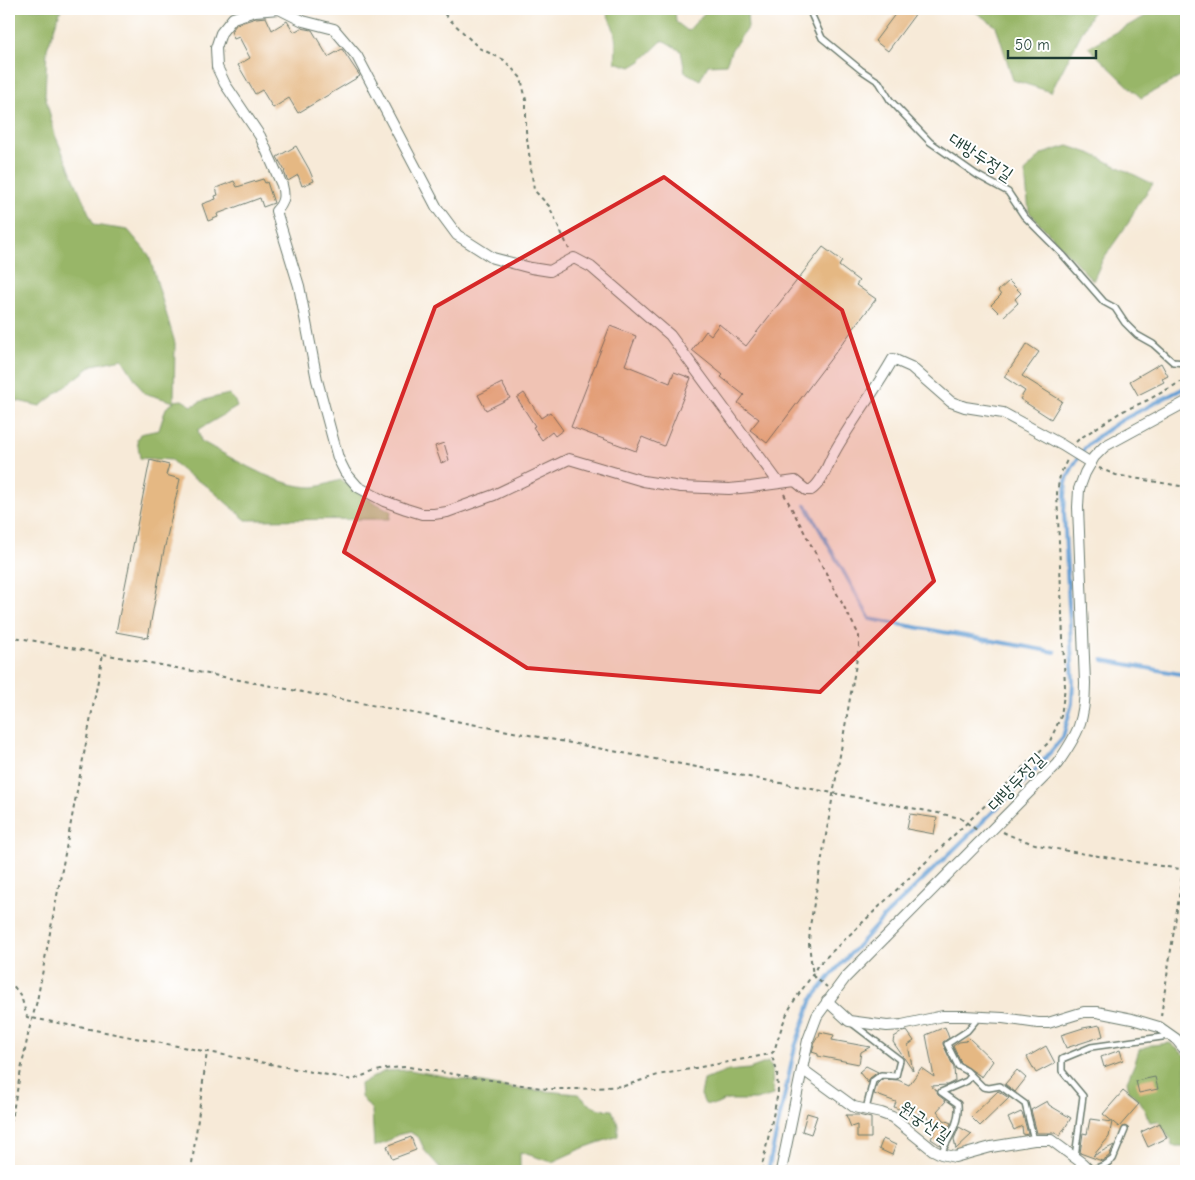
<svg xmlns="http://www.w3.org/2000/svg" width="1195" height="1180" font-family="'Comic Neue','Poor Story',sans-serif">
	<rect width="100%" height="100%" fill="#fff"/>
	<filter id="ink" filterUnits="userSpaceOnUse"><feTurbulence type="fractalNoise" baseFrequency=".02" numOctaves="2"/><feDisplacementMap in="SourceGraphic" scale="10" xChannelSelector="R" yChannelSelector="G"/><feConvolveMatrix kernelMatrix="1 2 1 2 8 2 1 2 1" color-interpolation-filters="sRGB"/></filter>
	<filter id="wash" filterUnits="userSpaceOnUse"><feTurbulence type="fractalNoise" baseFrequency=".0096" numOctaves="4" result="noise"/><feDisplacementMap in="SourceGraphic" scale="20" xChannelSelector="R" yChannelSelector="G"/><feGaussianBlur stdDeviation="1.12" result="paint"/><feColorMatrix in="noise" values="0 0 0 0 0 0 0 0 0 0 0 0 0 0 0 0 0 1.4 0 .05"/><feComposite in="paint" operator="in"/></filter>
	<g filter="url(#wash)">
		<rect width="100%" height="100%" fill="#f7ead8"/>
		<g fill="#98b668" stroke="#5c7a4e">
			<path d="M9 9H61L47 49 45 95 55 135 94 225 128 230 149 255 175 343 174 401 182 400 192 406 204 400 229 394 234 399 237 407 198 430 201 441C232 458 279 488 314 487 323 486 332 482 341 480L368 499 391 511 390 519 246 520 207 486 186 474 171 460 140 458 137 440 140 434 159 430 166 408 174 402 144 393 122 359 93 365 40 406 9 399Z"/>
			<path d="M604 9H675L676 22 688 31 708 9H742L747 14 748 27 732 49 726 64 708 65 700 80 685 72 681 51 663 40 641 61 631 67 615 62C617 40 616 28 604 9Z"/>
			<polygon points="971,9 1094,9 1051,92 1013,80 996,26"/>
			<polygon points="1159,9 1184,9 1186,13 1186,74 1141,98 1088,47"/>
			<polygon points="1068,146 1092,154 1153,184 1136,207 1129,222 1103,259 1093,281 1029,212 1025,172 1042,154"/>
			<polygon points="1170,1043 1186,1056 1186,1146 1172,1146 1171,1140 1159,1121 1150,1122 1140,1101 1129,1091 1127,1081 1135,1063 1139,1050 1151,1045"/>
			<polygon points="768,1062 772,1068 773,1095 756,1100 727,1100 715,1105 705,1104 701,1095 704,1080 728,1071 749,1069"/>
			<polygon points="409,1070 511,1088 578,1094 588,1103 600,1109 612,1110 618,1124 618,1136 583,1148 552,1162 520,1152 520,1168 517,1171 475,1171 469,1165 449,1171 443,1171 425,1151 419,1138 410,1132 397,1135 387,1142 374,1147 372,1110 361,1097 360,1084 385,1071"/>
		</g>
		<g fill="none" stroke-linecap="round" stroke-linejoin="round">
			<g stroke="#639ed3" stroke-width="4">
				<polyline points="806,505 870,619 1055,652"/>
				<polyline points="1103,660 1186,675"/>
				<polyline points="768,1171 795,1047 812,999 832,974 884,917 1033,773 1063,737 1072,703 1073,682 1064,512 1066,481 1073,466 1085,448 1097,437 1120,421 1186,387"/>
			</g>
		</g>
		<g id="blocks">
			<g fill="#e5b883">
				<polygon points="899,9 919,9 888,51 875,41"/>
				<polygon points="266,17 272,30 287,21 294,32 301,28 312,30 328,57 342,49 360,76 298,113 289,98 273,108 262,90 255,94 238,65 250,58 239,37 234,39 231,31 237,24 256,18"/>
				<polygon points="296,146 309,169 314,181 302,186 298,175 288,181 284,172 285,171 277,157"/>
				<polygon points="263,179 265,183 267,182 274,203 263,207 260,198 217,214 218,217 208,221 202,204 216,199 215,196 218,195 216,188 234,181 237,187"/>
				<polygon points="823,247 842,261 839,266 859,281 856,285 876,299 767,443 750,430 759,419 738,403 744,395 721,377 723,375 692,350 706,331 711,335 719,324 746,346"/>
				<polygon points="1009,281 1021,293 1015,299 1018,303 1003,317 991,305 1001,295 998,291"/>
				<polygon points="610,326 636,336 625,365 670,383 674,372 691,378 664,446 642,437 636,451 571,427"/>
				<polygon points="1027,344 1039,352 1022,376 1062,401 1051,419 1020,399 1025,391 1004,377"/>
				<polygon points="1161,363 1168,376 1162,379 1164,382 1138,395 1130,381"/>
				<polygon points="502,383 510,398 486,410 478,395"/>
				<polygon points="524,393 541,418 550,412 563,430 555,436 552,432 542,440 533,427 535,426 517,398"/>
				<polygon points="444,443 449,460 441,463 435,446"/>
				<polygon points="150,460 169,465 166,475 180,479 163,555 148,638 116,632"/>
				<polygon points="910,814 937,818 934,834 907,829"/>
				<polygon points="1100,1025 1103,1036 1066,1048 1061,1035 1083,1028"/>
				<polygon points="945,1027 949,1038 943,1042 943,1044 954,1068 955,1081 947,1085 931,1086 937,1091 938,1095 946,1101 937,1111 944,1120 951,1123 940,1145 931,1139 936,1129 922,1110 914,1119 907,1113 894,1107 896,1102 874,1094 877,1084 882,1079 898,1080 909,1085 921,1068 934,1077 926,1035"/>
				<polygon points="907,1031 914,1041 908,1045 913,1071 893,1042 894,1037 902,1032"/>
				<polygon points="820,1032 834,1035 832,1040 870,1047 861,1052 859,1064 818,1056 818,1054 812,1052 815,1041 817,1037 819,1037"/>
				<polygon points="969,1038 993,1061 982,1077 961,1063 953,1046 959,1042 966,1041"/>
				<polygon points="1046,1046 1055,1063 1036,1073 1027,1057"/>
				<polygon points="1120,1050 1123,1060 1104,1067 1101,1057"/>
				<polygon points="866,1066 878,1072 870,1078 868,1083 859,1072"/>
				<polygon points="1017,1070 1026,1078 1015,1092 1005,1084"/>
				<polygon points="1155,1077 1158,1089 1139,1093 1136,1081"/>
				<polygon points="998,1091 1009,1098 980,1126 971,1117"/>
				<polygon points="1123,1091 1139,1104 1119,1127 1103,1114"/>
				<polygon points="1047,1101 1049,1105 1071,1118 1060,1136 1055,1133 1037,1133 1031,1110"/>
				<polygon points="1021,1112 1023,1115 1028,1134 1023,1135 1022,1126 1014,1130 1008,1118"/>
				<polygon points="807,1113 817,1116 811,1134 802,1131"/>
				<polygon points="846,1115 858,1115 871,1118 871,1138 857,1138 857,1125 851,1127"/>
				<polygon points="1090,1119 1112,1122 1109,1137 1093,1156 1114,1145 1109,1156 1102,1161 1080,1153 1083,1133 1087,1134"/>
				<polygon points="1160,1123 1167,1138 1148,1147 1141,1132"/>
				<polygon points="959,1127 972,1134 956,1149 954,1139"/>
				<polygon points="411,1137 416,1150 392,1159 387,1146"/>
				<polygon points="883,1139 896,1145 892,1155 879,1149"/>
			</g>
		</g>
	</g>
	<g filter="url(#ink)">
		<use href="#blocks" fill-opacity="0" stroke="#6b7a6d" stroke-width="1"/>
		<g fill="none" stroke-linecap="round" stroke-linejoin="round">
			<defs>
				<g id="lane">
					<polyline points="809,9 822,38 861,70 879,82 890,100 930,142 977,175 1008,192 1024,216 1063,255 1104,302 1115,308 1125,323 1137,335 1153,344 1173,362 1186,363"/>
					<polyline points="978,1018 967,1031 947,1044 958,1066 967,1071 983,1087 989,1088 1000,1086 1025,1104 1034,1140"/>
					<polyline points="853,1024 900,1060 896,1076 881,1075 873,1081 866,1109"/>
					<path d="M941 1153C949 1138 960 1122 958 1104L941 1092 967 1081 971 1076"/>
					<polyline points="1075,1157 1083,1096 1062,1071 1062,1059 1091,1047 1169,1036"/>
					<polyline points="1090,1171 1106,1164 1113,1159 1125,1130"/>
				</g>
				<g id="street">
					<path d="M779 483 670 335 591 267 574 258 550 271 531 268 493 258 457 235 437 208 357 56 334 29 303 21 279 9 255 11 233 18 221 33 216 48 217 67 225 84 260 136 282 185C285 196 284 203 276 211L299 286 317 380 338 458 345 472 358 487 384 501 406 509 422 514H434L447 512 494 495 569 459 643 481 681 487 729 489 751 487 795 481 806 490H811C823 482 828 463 835 451 853 419 875 391 893 359L911 367 951 402 965 407 1003 413 1062 445 1091 463"/>
					<polyline points="827,1001 849,1021 887,1026 902,1025 943,1016 964,1016 1003,1018 1038,1023 1048,1023 1084,1012 1097,1012 1132,1019 1159,1027 1176,1039 1186,1051"/>
					<polyline points="802,1069 854,1107 881,1113 892,1117 933,1150 941,1154 955,1157 991,1147 1034,1140 1051,1140 1082,1163 1090,1171"/>
					<path d="M781 1171 808 1040 817 1016 845 978 1057 764C1078 734 1085 721 1085 683L1078 507 1079 489 1085 473 1094 457 1105 446 1186 402"/>
				</g>
			</defs>
			<use href="#lane" stroke="#6b7a6d" stroke-width="8"/>
			<use href="#street" stroke="#6b7a6d" stroke-width="12"/>
			<g stroke="#6b7a6d" stroke-width="2" stroke-dasharray="4 4" stroke-linecap="butt">
				<polyline points="439,9 479,48 504,60 521,78 526,100 526,131 534,190 549,206 569,249"/>
				<polyline points="1076,442 1079,439 1121,412 1148,400 1186,379"/>
				<polyline points="1099,468 1116,475 1186,487"/>
				<polyline points="784,494 859,635 859,647 810,926 809,944 813,976 827,987"/>
				<polyline points="9,636 938,813 960,818 977,830"/>
				<path d="M1003 832C1031 846 1062 850 1092 855 1123 860 1155 865 1186 870"/>
				<path d="M9 980 21 996 27 1017 353 1080C372 1071 388 1067 409 1067L547 1089H579L624 1086 658 1075 771 1054 774 1051C779 1036 783 1020 791 1006 799 992 810 981 817 966L997 794 1050 741 1061 716 1065 687 1057 493 1060 475 1067 460"/>
				<polyline points="1161,1016 1183,870"/>
				<polyline points="9,1131 29,1030 37,1001 103,654"/>
				<polyline points="191,1171 207,1052"/>
				<polyline points="761,1171 778,1093 777,1071 771,1054"/>
			</g>
			<use href="#lane" stroke="#fff" stroke-width="5"/>
			<use href="#street" stroke="#fff" stroke-width="10"/>
		</g>
	</g>
	<path fill="#d62828" fill-opacity="0.2" stroke="#d62828" stroke-width="4" stroke-linejoin="round" d="M664 177 842 310 934 581 820 692 527 668 344 552 435 307Z"/>
	<g text-anchor="middle" stroke-width="4" stroke-linejoin="round" paint-order="stroke">
		<g font-size="18" fill="#1f3d34" stroke="#fff">
			<text transform="translate(981 157) rotate(33)" y="6">대방두정길</text>
			<text transform="translate(1016 782) rotate(-46)" y="6">대방두정길</text>
			<text transform="translate(925 1122) rotate(34)" y="6">원궁산길</text>
		</g>
	</g>
	<rect width="1195" height="1180" fill="none" stroke="#fff" stroke-width="30"/>
	<path d="M1008 50v8h88v-8" fill="none" stroke="#1f3d34" stroke-width="2.5"/>
	<text x="1015" y="50" font-size="15" fill="#1f3d34" stroke="#ffffff" stroke-width="4" paint-order="stroke">50 m</text>
</svg>
